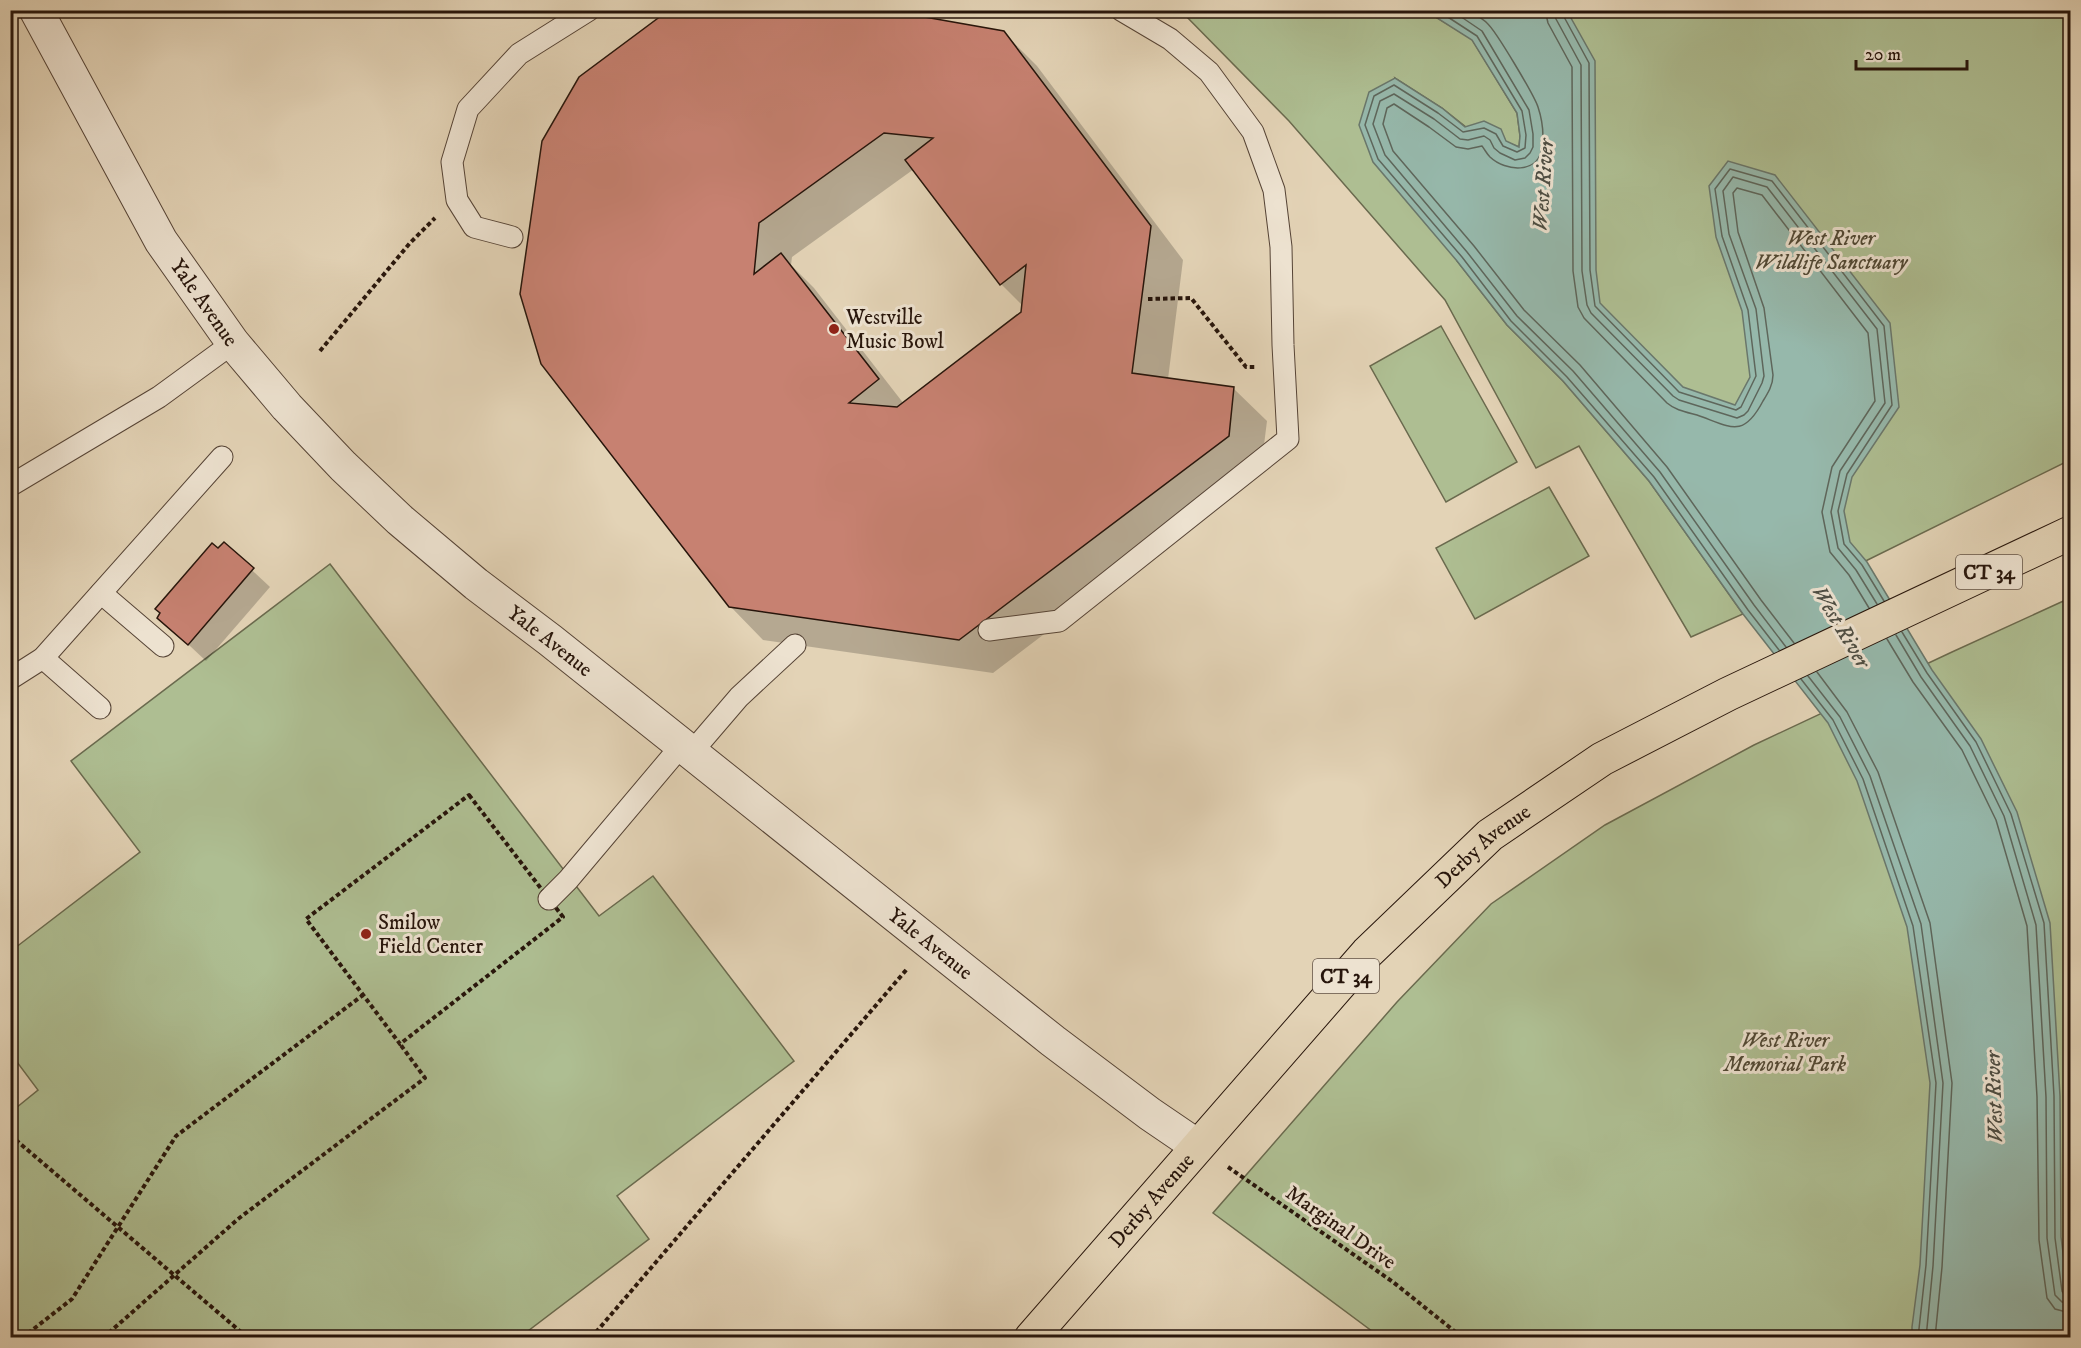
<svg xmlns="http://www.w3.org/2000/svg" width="2081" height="1348" font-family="'IM FELL DW Pica',serif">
	<rect width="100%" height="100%" fill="#e3d3b6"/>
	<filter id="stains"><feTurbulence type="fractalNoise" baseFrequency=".00333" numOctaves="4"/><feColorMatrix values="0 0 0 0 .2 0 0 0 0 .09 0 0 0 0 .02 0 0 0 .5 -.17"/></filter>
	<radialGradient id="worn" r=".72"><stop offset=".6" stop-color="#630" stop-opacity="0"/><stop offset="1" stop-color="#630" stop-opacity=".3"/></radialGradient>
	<g fill="#aebe92" stroke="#6a6a4e" stroke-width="1.5">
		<polygon points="1181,11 1426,11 1472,39 1517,113 1520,136 1519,147 1466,127 1442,108 1395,78 1457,261 1507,325 1563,381 1649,481 1743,614 1691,637 1579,446 1536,468 1445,300 1289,121"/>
		<polygon points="1501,11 2070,11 2070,460 1819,584 1593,354"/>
		<polygon points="1441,326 1517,462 1446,502 1370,366"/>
		<polygon points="1549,487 1589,556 1475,619 1436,548"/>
		<polygon points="330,564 599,916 653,876 794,1061 617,1196 649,1239 520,1337 11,1338 11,1112 38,1090 11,1054 11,951 140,852 71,761"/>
		<polygon points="2070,598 2070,1337 1380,1337 1213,1213 1397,1002 1491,904 1605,825 1754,745 1952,652"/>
	</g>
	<polygon fill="#96b8ab" stroke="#6a776b" stroke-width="1.5" points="1426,11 1567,11 1595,61 1596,270 1600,303 1683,387 1735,405 1750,377 1742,311 1716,237 1709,186 1728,161 1775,175 1890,323 1899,407 1852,477 1844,511 1850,542 1867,562 1932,670 1981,739 2017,812 2050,923 2060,1096 2061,1237 2070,1307 2070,1337 1912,1337 1912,1327 1920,1265 1930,1083 1907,927 1857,781 1828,723 1743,614 1649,481 1563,381 1507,325 1457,261 1373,162 1359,125 1369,92 1395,78 1442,108 1465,127 1484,121 1501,129 1506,141 1519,147 1520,136 1517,113 1472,40"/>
	<g fill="#0003" fill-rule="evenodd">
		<path d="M671 10H891L890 13 1003 32 1037 66 1183 260 1168 379 1233 388 1267 421 1261 469 993 673 763 640 730 606ZM914 169 1001 284 1023 306 1022 313 904 404 814 288 791 265 792 257Z"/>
		<polygon points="224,544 270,587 206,661 159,617"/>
	</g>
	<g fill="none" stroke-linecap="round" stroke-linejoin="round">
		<g stroke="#5e665b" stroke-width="1.5">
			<polyline points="1437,10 1477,36 1522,111 1526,135 1525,148 1517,152 1503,146 1496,134 1484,128 1463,132 1438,113 1394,85 1374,96 1365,125 1378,159 1462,257 1511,321 1567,377 1654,477 1748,610 1779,650"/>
			<polyline points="1451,10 1482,31 1529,110 1533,134 1533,147 1530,153 1525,158 1515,160 1500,153 1494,148 1490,140 1484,136 1468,140 1460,139 1434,119 1394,94 1380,101 1373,124 1385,155 1467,252 1517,316 1573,371 1660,472 1754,605 1786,647"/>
			<path d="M1468 10C1474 14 1482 18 1487 23 1496 31 1534 95 1538 107 1542 119 1544 135 1542 148 1538 174 1506 172 1490 157 1487 154 1485 150 1482 146L1468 149 1456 147 1429 127 1394 104 1387 108 1383 124 1393 151 1474 246 1524 310 1580 365 1667 467 1761 600 1794 643"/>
			<path d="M1545 10 1548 23 1572 67 1573 271 1578 307 1584 318 1667 403C1675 410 1686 412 1697 415 1731 427 1743 439 1763 401 1768 393 1773 385 1773 375L1764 308 1738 232 1733 193 1737 188 1762 195 1868 333 1875 401 1832 467 1822 512 1830 552 1849 575 1869 608"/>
			<polyline points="1554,10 1556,19 1581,65 1582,271 1587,305 1591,313 1673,396 1679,400 1737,418 1744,415 1748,411 1762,383 1764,376 1756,309 1729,234 1723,191 1733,177 1767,187 1877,329 1885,403 1840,471 1831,512 1838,548 1856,570 1877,604"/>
			<polyline points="1562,10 1563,15 1589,63 1590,270 1595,306 1679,392 1736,410 1741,407 1756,376 1748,310 1722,236 1715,189 1730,169 1772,181 1884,326 1892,405 1847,474 1838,511 1844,544 1862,565 1884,601"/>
			<polyline points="1902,632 1927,673 1976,742 2011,814 2044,923 2054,1096 2055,1238 2062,1291 2065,1296 2070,1297"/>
			<polyline points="1896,635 1921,677 1970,746 2004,816 2036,925 2046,1097 2047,1238 2055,1295 2062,1302 2070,1304"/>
			<polyline points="1887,639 1913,682 1962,750 1996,820 2027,926 2037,1097 2039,1240 2047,1298 2055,1309 2070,1313"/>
			<polyline points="1817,672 1847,712 1878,772 1930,923 1952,1083 1942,1267 1935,1338"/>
			<polyline points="1808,676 1840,717 1870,776 1921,924 1943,1083 1933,1266 1926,1338"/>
			<polyline points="1801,679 1833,720 1863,779 1913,926 1936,1083 1926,1265 1918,1338"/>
		</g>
	</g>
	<g fill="#c78171" stroke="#27150b" stroke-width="1.5" fill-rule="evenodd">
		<path d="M669 10H885L1004 31 1151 226 1132 373 1234 387 1229 436 959 640 729 607 541 364 520 294 542 141 579 77ZM884 133 933 138 905 160 1000 285 1026 265 1021 312 897 407 849 403 879 379 781 253 754 274 759 223Z"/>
		<polygon points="224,542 254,568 188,645 157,618 160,613 155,609 212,543 218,548"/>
	</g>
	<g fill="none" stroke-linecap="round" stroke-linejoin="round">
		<defs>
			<g id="service">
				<polyline points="512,237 474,227 457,200 452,162 468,109 519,54 589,10"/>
				<polyline points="13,484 159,397 233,343"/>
				<polyline points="101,593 163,646"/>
				<polyline points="989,630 1059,621 1288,439 1283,345 1281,247 1274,190 1253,132 1209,72 1170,39 1121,10"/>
				<polyline points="43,658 100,708"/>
				<polyline points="10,679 43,658 222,457"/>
				<polyline points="691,753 739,697 795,645"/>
				<polyline points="549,899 568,880 681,746"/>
			</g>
			<g id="minor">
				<path id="s1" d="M36 10 161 241 233 343 287 407 343 466 400 520 476 584 550 640 1053 1041 1150 1114 1197 1146"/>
			</g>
			<g id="trunk">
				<path id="s2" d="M1031 1338 1367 953 1490 835 1602 759 1728 694 2070 533"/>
			</g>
		</defs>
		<use href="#service" stroke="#564436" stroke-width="23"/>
		<use href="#minor" stroke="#564436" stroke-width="35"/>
		<use href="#trunk" stroke="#27150b" stroke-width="35"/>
		<g stroke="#27150b" stroke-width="4" stroke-dasharray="4.5 3" stroke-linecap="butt">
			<polyline points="1148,299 1191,298 1246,367 1255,367"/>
			<polyline points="320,351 410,243 435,218"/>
			<polygon points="469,795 563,917 400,1044 306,919"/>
			<polyline points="10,1135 248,1338"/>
			<polyline points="1228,1167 1393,1282 1463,1338"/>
			<polyline points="22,1338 72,1299 176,1136 363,995"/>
			<polyline points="103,1338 238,1219 425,1078 400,1044"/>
			<polyline points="591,1338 907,969"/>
		</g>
		<use href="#service" stroke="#ede2d0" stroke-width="21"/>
		<use href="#minor" stroke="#ede2d0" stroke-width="33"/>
		<use href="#trunk" stroke="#e3d3b6" stroke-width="33"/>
	</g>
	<g fill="#8f2418" stroke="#ede2d0" stroke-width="2">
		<circle cx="834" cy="329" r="6"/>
		<circle cx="366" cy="934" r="6"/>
	</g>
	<g text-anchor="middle" stroke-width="6" stroke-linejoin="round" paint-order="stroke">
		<g fill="#ede2d0" stroke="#625246" stroke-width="1.5">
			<rect x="1956" y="555" width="66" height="34" rx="4.5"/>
			<rect x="1313" y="959" width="66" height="34" rx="4.5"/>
		</g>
		<g font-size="20" font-weight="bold" fill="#27150b">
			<text x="1989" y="579">CT 34</text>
			<text x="1346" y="983">CT 34</text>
		</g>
		<g font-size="21" font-style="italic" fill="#504834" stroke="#ede2d0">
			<text x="1831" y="245">West River<tspan x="1831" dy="24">Wildlife Sanctuary</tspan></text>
			<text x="1785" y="1047">West River<tspan x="1785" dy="24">Memorial Park</tspan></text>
		</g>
		<g font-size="21" fill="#27150b" stroke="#ede2d0">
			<text dy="7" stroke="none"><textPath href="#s1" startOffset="338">Yale Avenue</textPath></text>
			<text dy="7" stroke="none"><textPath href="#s1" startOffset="824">Yale Avenue</textPath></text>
			<text dy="7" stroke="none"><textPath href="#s2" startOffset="669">Derby Avenue</textPath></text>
			<text dy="7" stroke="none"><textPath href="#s1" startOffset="1310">Yale Avenue</textPath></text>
			<text dy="7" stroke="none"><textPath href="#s2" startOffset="183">Derby Avenue</textPath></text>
			<text transform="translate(1341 1227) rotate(35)" y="7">Marginal Drive</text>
		</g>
		<g font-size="21" fill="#27150b" stroke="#ede2d0" text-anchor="start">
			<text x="846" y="324">Westville<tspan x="846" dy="24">Music Bowl</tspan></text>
			<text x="378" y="929">Smilow<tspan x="378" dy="24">Field Center</tspan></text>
		</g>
		<g font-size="22" font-style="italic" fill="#4e4e43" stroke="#ede2d0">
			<text transform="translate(1542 185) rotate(-86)" y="8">West River</text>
			<text transform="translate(1842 626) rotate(59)" y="8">West River</text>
			<text transform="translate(1993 1097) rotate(-92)" y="8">West River</text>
		</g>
	</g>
	<rect width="2081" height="1348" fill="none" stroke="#e3d3b6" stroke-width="36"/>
	<rect x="12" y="12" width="2057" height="1324" fill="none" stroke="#27150b" stroke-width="3"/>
	<rect x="18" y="18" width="2045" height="1312" fill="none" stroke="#27150b" stroke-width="1.5"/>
	<path d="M1856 60v9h111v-9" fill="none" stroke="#27150b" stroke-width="3"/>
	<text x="1865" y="60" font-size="18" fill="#27150b" stroke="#ede2d0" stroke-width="4.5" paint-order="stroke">20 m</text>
	<rect width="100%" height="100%" filter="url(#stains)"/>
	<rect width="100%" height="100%" fill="url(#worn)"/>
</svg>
